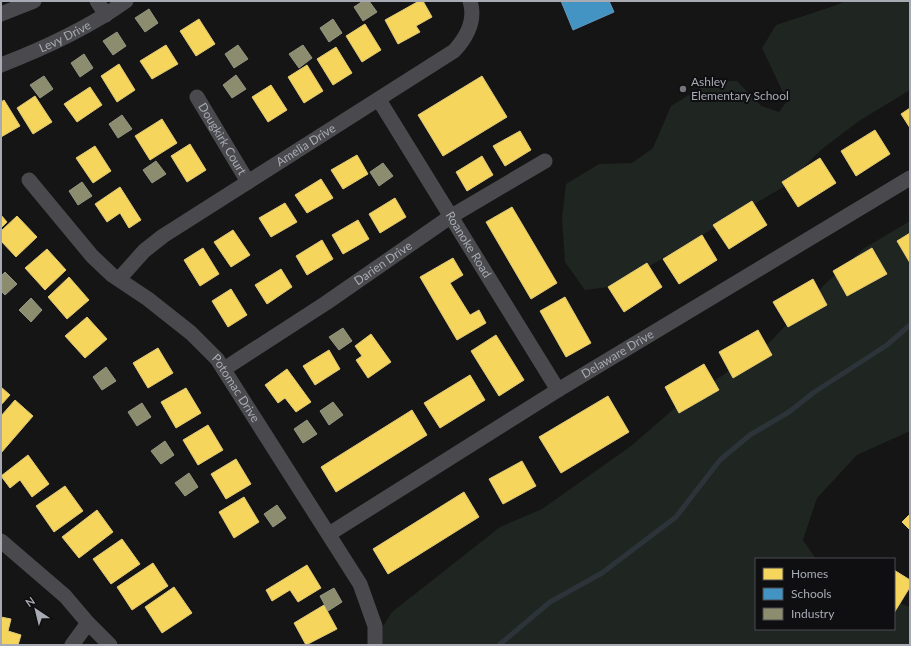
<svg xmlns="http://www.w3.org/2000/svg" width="911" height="646" font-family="Lato,sans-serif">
	<rect width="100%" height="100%" fill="#151515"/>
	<g fill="#1f2520">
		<polygon points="845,1 910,1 910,90 859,121 822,149 785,186 616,286 585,290 565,262 562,218 566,184 599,164 632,163 653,148 671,106 712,81 737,81 761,106 779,112 787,101 762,48 776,25 837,5"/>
		<polygon points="910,221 910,431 857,455 817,498 803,540 816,559 756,559 756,629 894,629 894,601 910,607 910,645 371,645 392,612 500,527 542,509 631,446 676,407 767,345 826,283 863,249"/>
	</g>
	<g fill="#f6d55c" stroke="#dfc876">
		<polygon points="419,1 423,1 432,17 416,26 420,32 398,44 385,20"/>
		<polygon points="199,19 215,44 196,56 180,31"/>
		<polygon points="365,24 381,50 362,62 346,36"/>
		<polygon points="166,45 178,64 152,79 140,61"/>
		<polygon points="336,47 352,73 333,85 317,59"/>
		<polygon points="119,64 135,90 117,102 101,76"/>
		<polygon points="307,65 323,91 304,103 288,77"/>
		<polygon points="482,76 507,117 443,156 418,115"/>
		<polygon points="271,85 287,110 268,122 252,97"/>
		<polygon points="90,87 102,105 77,122 64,104"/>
		<polygon points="35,96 52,122 33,134 17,108"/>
		<polygon points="4,100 20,126 1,137 1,102"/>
		<polygon points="910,108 910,128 901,114"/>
		<polygon points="162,119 177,143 150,160 135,136"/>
		<polygon points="875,130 890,154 856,176 841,151"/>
		<polygon points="520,131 531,150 505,166 493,146"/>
		<polygon points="190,144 206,170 187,182 171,156"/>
		<polygon points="95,146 111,171 93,183 76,158"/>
		<polygon points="357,155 368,174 343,189 331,170"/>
		<polygon points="482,156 493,175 467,191 456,172"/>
		<polygon points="820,158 836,183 798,207 782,182"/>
		<polygon points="321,179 333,198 307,213 295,195"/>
		<polygon points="120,187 141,220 129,228 120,213 107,222 95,204"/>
		<polygon points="395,198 406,217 380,233 369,214"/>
		<polygon points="752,201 767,225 729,249 713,225"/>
		<polygon points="285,203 297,222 271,237 259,218"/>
		<polygon points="512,207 557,283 531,299 486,222"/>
		<polygon points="1,215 7,222 1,228"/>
		<polygon points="17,216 37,237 16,257 1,241 1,231"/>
		<polygon points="358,220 369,239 343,254 332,235"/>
		<polygon points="233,230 250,255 231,267 214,242"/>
		<polygon points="910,233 910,263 897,241"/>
		<polygon points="702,235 717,260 679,284 663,259"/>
		<polygon points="322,240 333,259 307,275 296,256"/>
		<polygon points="203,248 219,274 200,286 184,260"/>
		<polygon points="872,248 887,274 847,296 833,271"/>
		<polygon points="47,249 66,270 45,290 25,268"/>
		<polygon points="453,258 463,275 450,283 470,315 479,310 486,323 457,340 420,277"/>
		<polygon points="647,263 662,287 624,312 608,287"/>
		<polygon points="281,269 292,287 267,304 255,285"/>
		<polygon points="69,277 89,300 67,319 48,297"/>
		<polygon points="813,279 827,305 788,327 773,302"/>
		<polygon points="231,289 247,315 228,327 212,301"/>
		<polygon points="565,297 591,343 566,357 540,311"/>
		<polygon points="87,317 107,339 85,358 65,336"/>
		<polygon points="758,330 772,355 733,378 719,352"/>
		<polygon points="371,334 391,362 368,378 356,360 362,356 355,346"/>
		<polygon points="496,335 524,380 499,396 471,351"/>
		<polygon points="158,348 173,373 148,388 133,363"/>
		<polygon points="329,350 340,369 315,385 303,366"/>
		<polygon points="704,364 719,390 679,413 665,387"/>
		<polygon points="287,369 311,402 296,412 285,398 278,403 265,385"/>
		<polygon points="470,375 485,400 440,428 424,403"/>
		<polygon points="1,387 10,395 1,405"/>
		<polygon points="186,388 201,413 176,428 161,402"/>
		<polygon points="608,396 629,432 561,473 539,437"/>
		<polygon points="15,400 33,416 1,453 1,416"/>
		<polygon points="412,410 427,435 336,492 321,467"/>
		<polygon points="208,425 223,450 198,465 183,440"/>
		<polygon points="28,455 49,484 32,497 20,480 10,488 1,476"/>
		<polygon points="236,459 251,484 226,499 211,474"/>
		<polygon points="522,461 536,486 503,504 489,479"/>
		<polygon points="65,486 83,511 54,532 36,506"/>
		<polygon points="464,492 479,517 388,574 373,549"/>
		<polygon points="244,497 259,522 234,538 219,512"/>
		<polygon points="97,510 113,532 79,558 62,537"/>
		<polygon points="910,514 910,530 902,522"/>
		<polygon points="122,539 140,564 111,584 93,559"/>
		<polygon points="153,563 168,586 132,610 117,587"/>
		<polygon points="307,565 321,588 298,602 290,590 272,601 266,590"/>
		<polygon points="894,570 910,580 910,587 894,613"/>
		<polygon points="174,587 192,613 162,633 145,607"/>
		<polygon points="324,605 337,629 306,645 294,623"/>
		<polygon points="1,617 11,619 8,631 21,635 18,645 1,645"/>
	</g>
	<polygon fill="#4393c3" stroke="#619abe" points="561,1 609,1 614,12 573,30"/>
	<g fill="#8c8c6e" stroke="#949583">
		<polygon points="363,1 369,1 377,12 363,21 354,7"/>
		<polygon points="149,9 158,23 145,32 135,18"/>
		<polygon points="333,19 342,33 329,42 320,28"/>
		<polygon points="117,32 126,46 113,55 103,41"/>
		<polygon points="238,45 248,59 234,68 225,54"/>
		<polygon points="303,45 312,58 299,68 289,54"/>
		<polygon points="84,54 93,68 80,77 71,63"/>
		<polygon points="236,75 246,89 232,98 223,85"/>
		<polygon points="44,76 53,89 40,98 30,85"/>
		<polygon points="122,115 132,129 118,138 109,124"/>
		<polygon points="156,161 166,174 152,183 143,170"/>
		<polygon points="383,163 393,176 379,186 370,172"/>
		<polygon points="82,182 92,196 78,205 69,191"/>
		<polygon points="5,272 17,284 5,295 1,291 1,276"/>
		<polygon points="31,298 42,310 31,322 19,310"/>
		<polygon points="343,328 352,341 339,350 329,337"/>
		<polygon points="106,367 116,381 102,390 93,377"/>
		<polygon points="333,402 343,415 329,425 320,411"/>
		<polygon points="142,403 151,417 137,426 128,412"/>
		<polygon points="307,420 317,434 303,443 294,429"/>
		<polygon points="165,441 174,455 161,464 151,451"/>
		<polygon points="189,473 198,487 185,496 175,483"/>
		<polygon points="277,505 286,518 273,527 264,514"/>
		<polygon points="334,588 342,602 328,611 320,596"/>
	</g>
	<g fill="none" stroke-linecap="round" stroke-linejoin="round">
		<polyline stroke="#2d3439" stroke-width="5" points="499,645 550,602 602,573 676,517 720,460 750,435 789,412 813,393 887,345 910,325"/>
		<g stroke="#4a4a4e" stroke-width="15">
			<polyline points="97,1 106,15"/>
			<polyline points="1,14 34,1"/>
			<path id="s1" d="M1 65C45 48 87 29 126 1"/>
			<path id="s2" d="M197 97 248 182"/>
			<path id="s3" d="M379 100 558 390"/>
			<path id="s4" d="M29 180 92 256 112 275 148 299 191 333 217 359 360 584 375 626V645"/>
			<path id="s5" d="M119 279 144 251 163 236 454 51C467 37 476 20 470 1"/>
			<path id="s6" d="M224 369 326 303 450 217 545 161"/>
			<path id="s7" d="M329 534 558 390 910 178"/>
			<polyline points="1,541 65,596 88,623 110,645"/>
			<polyline points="72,645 88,623"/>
		</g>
	</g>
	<circle fill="#75767c" stroke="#0f0f11" stroke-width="1.5" cx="683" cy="89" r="4"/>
	<g text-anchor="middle" stroke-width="4" stroke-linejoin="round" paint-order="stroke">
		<g font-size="12" fill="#a8abb4" stroke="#0f0f11">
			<text dy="4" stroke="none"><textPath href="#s1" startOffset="70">Levy Drive</textPath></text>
			<text dy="4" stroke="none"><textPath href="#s2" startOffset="49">Dougkirk Court</textPath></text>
			<text dy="4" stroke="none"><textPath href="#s5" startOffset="231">Amelia Drive</textPath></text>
			<text dy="4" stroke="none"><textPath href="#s3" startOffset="170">Roanoke Road</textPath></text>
			<text dy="4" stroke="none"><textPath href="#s6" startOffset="191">Darien Drive</textPath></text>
			<text dy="4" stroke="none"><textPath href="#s7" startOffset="340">Delaware Drive</textPath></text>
			<text dy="4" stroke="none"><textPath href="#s4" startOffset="296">Potomac Drive</textPath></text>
		</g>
		<g font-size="12" fill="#a8abb4" stroke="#0f0f11" text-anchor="start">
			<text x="691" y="86">Ashley<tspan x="691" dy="14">Elementary School</tspan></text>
		</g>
	</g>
	<rect width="911" height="646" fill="none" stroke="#a8abb4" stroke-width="4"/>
	<rect x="755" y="558" width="140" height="72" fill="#0f0f11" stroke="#4c4d52"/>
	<rect x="763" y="568" width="20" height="12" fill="#f6d55c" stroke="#4c4d52"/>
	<text x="791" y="578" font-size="12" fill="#a8abb4">Homes</text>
	<rect x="763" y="588" width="20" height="12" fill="#4393c3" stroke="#4c4d52"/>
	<text x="791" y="598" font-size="12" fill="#a8abb4">Schools</text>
	<rect x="763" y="608" width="20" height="12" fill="#8c8c6e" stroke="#4c4d52"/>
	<text x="791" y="618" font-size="12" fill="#a8abb4">Industry</text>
	<g transform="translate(36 610) rotate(325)" stroke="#0f0f11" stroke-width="3" paint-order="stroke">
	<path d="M0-3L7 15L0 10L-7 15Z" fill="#a8abb4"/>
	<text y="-6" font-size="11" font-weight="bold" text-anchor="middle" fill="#a8abb4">N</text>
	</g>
</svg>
